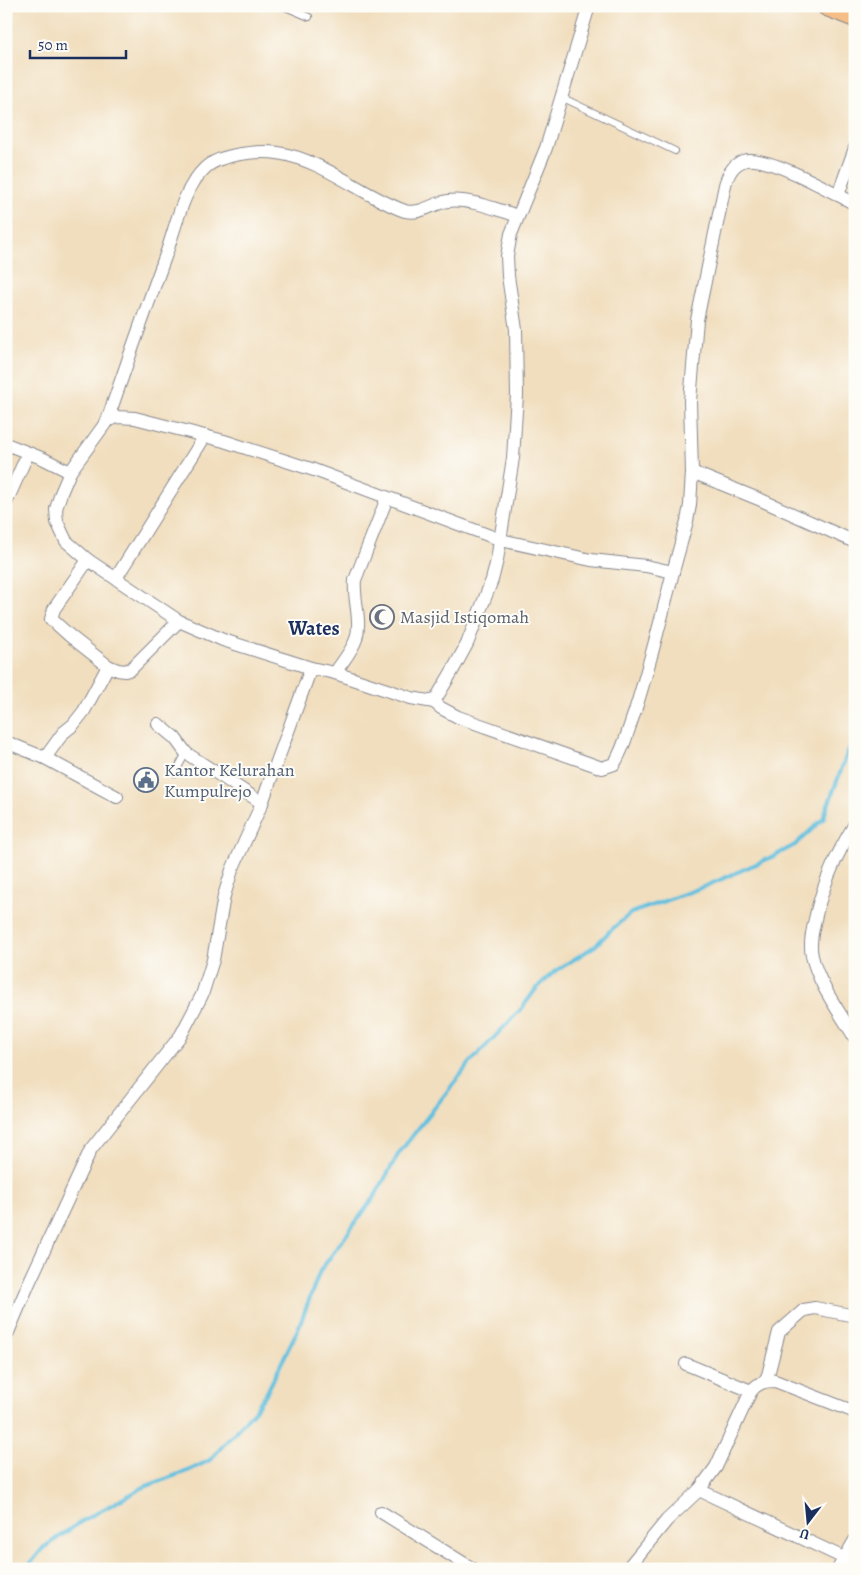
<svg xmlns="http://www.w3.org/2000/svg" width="861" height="1575" font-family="Alegreya,serif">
	<rect width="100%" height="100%" fill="#fdfcf7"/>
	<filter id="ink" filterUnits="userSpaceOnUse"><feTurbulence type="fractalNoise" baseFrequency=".02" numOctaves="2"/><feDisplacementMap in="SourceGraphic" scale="10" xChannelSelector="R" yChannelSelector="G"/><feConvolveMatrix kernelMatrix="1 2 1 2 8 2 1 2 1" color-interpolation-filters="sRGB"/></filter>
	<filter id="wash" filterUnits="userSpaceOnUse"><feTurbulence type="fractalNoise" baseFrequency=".0096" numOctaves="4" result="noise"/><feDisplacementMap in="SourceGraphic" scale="20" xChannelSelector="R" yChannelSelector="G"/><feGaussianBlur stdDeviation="1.12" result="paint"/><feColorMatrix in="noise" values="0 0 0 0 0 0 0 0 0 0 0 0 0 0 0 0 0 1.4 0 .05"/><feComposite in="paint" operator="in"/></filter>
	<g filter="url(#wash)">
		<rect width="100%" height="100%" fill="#f1debe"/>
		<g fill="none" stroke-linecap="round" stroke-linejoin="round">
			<polyline stroke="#61c0df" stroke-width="4" points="26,1569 43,1548 82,1521 144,1487 190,1470 210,1460 254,1411 267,1392 298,1329 320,1271 375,1196 399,1153 469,1064 522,1008 536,989 554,972 595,946 611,930 631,913 706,886 774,856 795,845 823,819 847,754 855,738"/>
		</g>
	</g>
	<g filter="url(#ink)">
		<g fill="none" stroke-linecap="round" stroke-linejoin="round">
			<defs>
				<g id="service">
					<polyline points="283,6 309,17"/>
					<polyline points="561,97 675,151"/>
					<polyline points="175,773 186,753"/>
				</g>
				<g id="minor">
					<polyline points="838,195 855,148"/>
					<path d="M107 421C126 366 145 311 165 257 176 227 182 190 205 168 220 154 259 150 278 153 311 158 342 179 371 195 382 201 393 207 405 211 421 215 433 203 448 201 469 198 498 210 518 216"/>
					<polyline points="6,444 44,459 70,472"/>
					<polyline points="692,472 761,500 855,542"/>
					<polyline points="6,503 28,453"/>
					<polyline points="88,560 54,609 51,619 70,636 108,666 118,670 125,671 131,669 179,621"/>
					<path d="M673 572 687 521 690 505 692 472 690 401 697 320 725 185C728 175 732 165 743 161 764 153 835 193 855 204"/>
					<polyline points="116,578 205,436"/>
					<path d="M311 668 223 640 179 621 88 560 66 541 57 522 56 509 61 493 70 472 107 421 116 417 135 418 224 441 314 470 501 540 591 560 646 566 673 572C661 620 649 667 634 714 628 730 624 749 614 764L602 768 594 765 458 717 441 708 434 702"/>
					<path d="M335 673C342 662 352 651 356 639 362 620 353 599 355 580L387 498"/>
					<polyline points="158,724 175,738 186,753 262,803"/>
					<polyline points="6,742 45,758 117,797"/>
					<polyline points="45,758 63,733 73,725 84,711 108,666"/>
					<path d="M855 824C837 853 824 881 816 915 813 928 809 943 812 956 819 986 840 1012 855 1038"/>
					<polyline points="6,1337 29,1283 91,1149 181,1035 202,995 213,960 224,896 232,870 262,803 311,668 335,673 411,698 434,702 454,668 467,644 492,580 497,560 513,458 517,395 516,330 508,276 507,256 511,234 546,148 589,6"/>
					<polyline points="686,1364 751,1391"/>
					<polyline points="765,1381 768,1375 779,1332 804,1310 815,1308 855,1316"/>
					<polyline points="699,1490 844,1558"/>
					<polyline points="381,1512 473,1569"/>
					<path d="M627 1569 667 1520 699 1490 716 1467 751 1391C758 1383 764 1381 775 1381L855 1412"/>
					<polyline points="838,1569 855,1540"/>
				</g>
				<polyline id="trunk" points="827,6 855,17"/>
			</defs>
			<use href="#service" stroke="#86868e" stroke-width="8"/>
			<use href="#minor" stroke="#86868e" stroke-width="14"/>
			<use href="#trunk" stroke="#86868e" stroke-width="22"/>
			<use href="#service" stroke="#fff" stroke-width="6"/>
			<use href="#minor" stroke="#fff" stroke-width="12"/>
			<use href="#trunk" stroke="#f6be87" stroke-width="20"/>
		</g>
	</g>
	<defs>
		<symbol id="mosque-ring" viewBox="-11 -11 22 22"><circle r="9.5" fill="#fdfcf7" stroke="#6b7280" stroke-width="1.5"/><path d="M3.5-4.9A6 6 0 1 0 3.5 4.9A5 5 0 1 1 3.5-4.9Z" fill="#6b7280"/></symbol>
		<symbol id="civic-ring" viewBox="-11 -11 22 22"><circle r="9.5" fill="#fdfcf7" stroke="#5c6f8a" stroke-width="1.5"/><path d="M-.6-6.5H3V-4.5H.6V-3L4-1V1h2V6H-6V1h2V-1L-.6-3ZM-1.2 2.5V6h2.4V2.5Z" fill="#5c6f8a"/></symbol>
	</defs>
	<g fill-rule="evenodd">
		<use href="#mosque-ring" x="368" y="603" width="28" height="28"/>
		<use href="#civic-ring" x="132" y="766" width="28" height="28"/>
	</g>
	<g text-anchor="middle" stroke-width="4" stroke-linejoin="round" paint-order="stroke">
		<g font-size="18" fill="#5b616d" stroke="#fdfcf7" text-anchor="start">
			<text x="400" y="623">Masjid Istiqomah</text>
		</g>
		<g font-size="18" fill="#4e5e75" stroke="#fdfcf7" text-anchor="start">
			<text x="164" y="776">Kantor Kelurahan<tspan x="164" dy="21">Kumpulrejo</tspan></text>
		</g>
		<g font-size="20" font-weight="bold" fill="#1b2f5e" stroke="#fdfcf7">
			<text x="314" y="635">Wates</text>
		</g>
	</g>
	<rect width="861" height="1575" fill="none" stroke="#fdfcf7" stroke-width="25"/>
	<g transform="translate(808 1522) rotate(196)" stroke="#fdfcf7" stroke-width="4" paint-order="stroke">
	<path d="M0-4L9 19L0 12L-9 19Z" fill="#1b2f5e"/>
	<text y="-8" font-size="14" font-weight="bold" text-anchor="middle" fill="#1b2f5e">U</text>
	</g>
	<path d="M30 50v8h96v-8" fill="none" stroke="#1b2f5e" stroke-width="2.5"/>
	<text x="38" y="50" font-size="15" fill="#1b2f5e" stroke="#fdfcf7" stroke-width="4" paint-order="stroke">50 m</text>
</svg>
